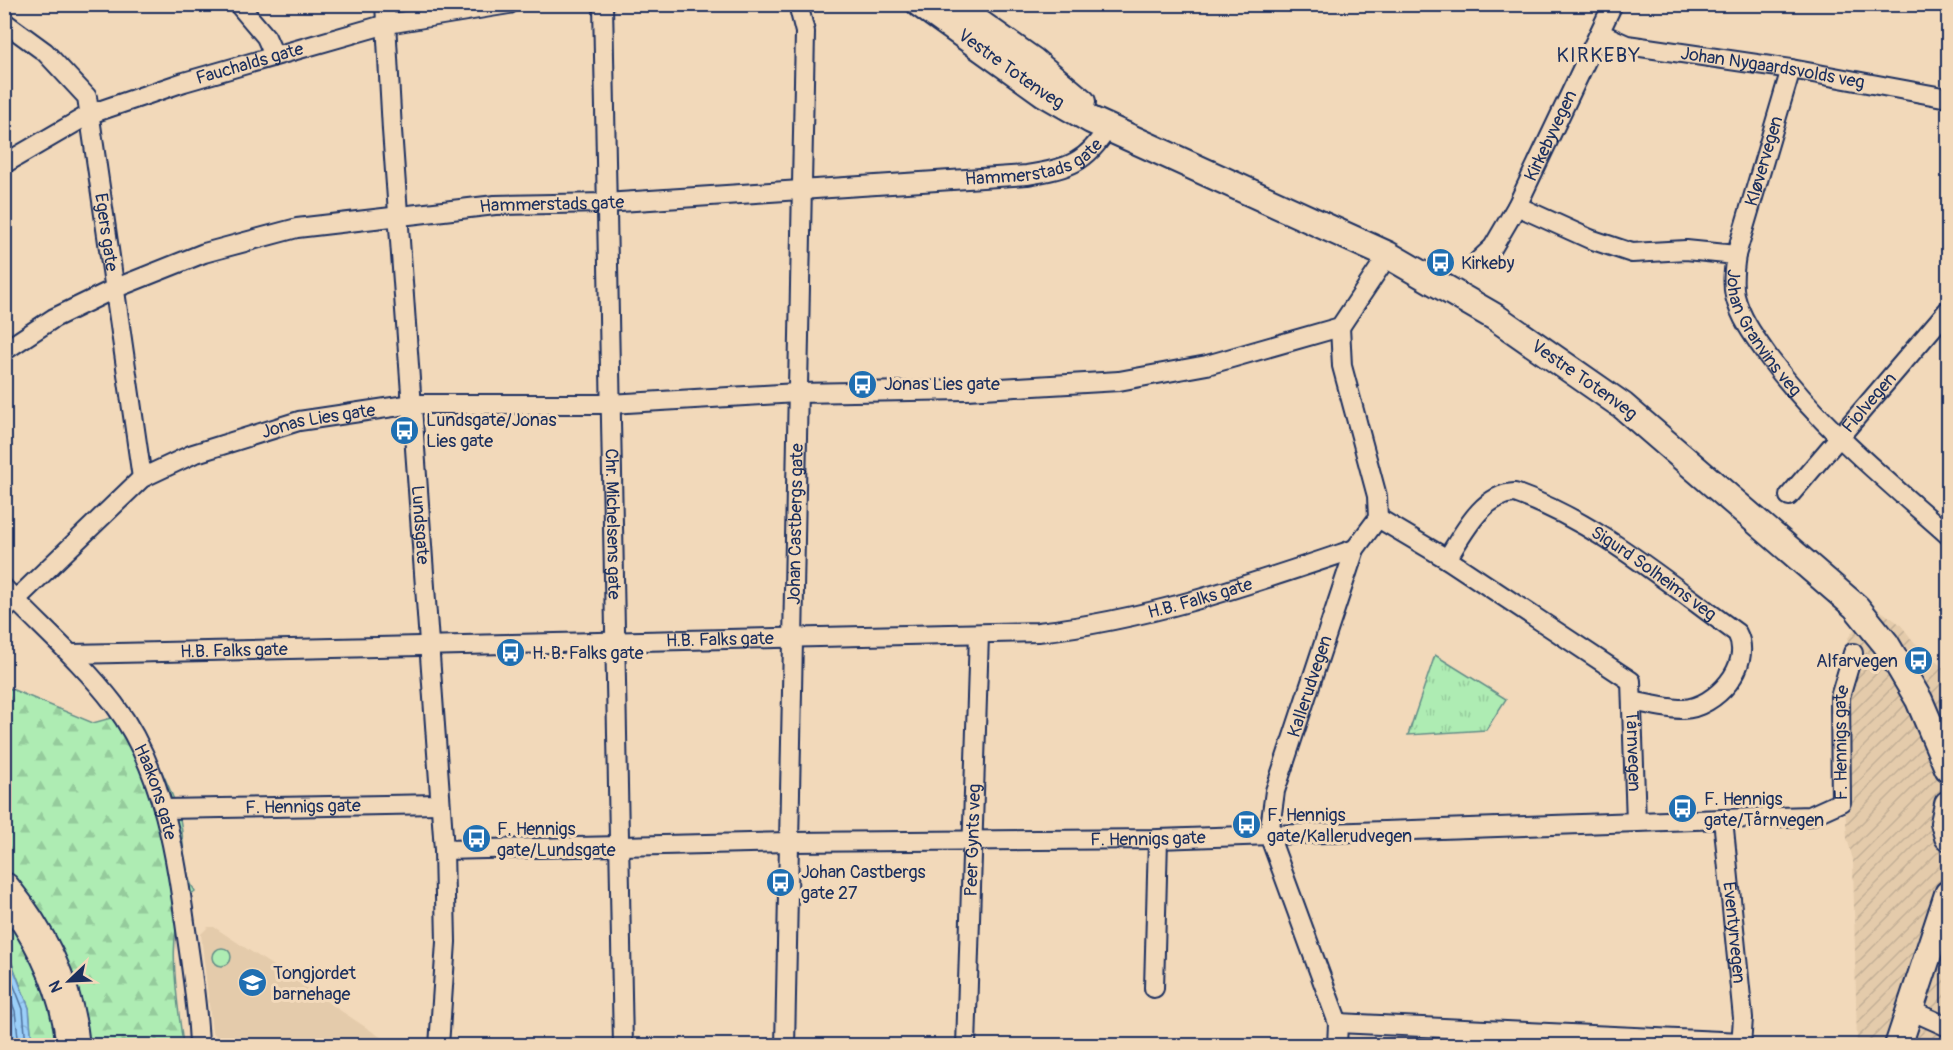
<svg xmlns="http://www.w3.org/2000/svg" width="1953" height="1050" font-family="Pangolin,sans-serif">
	<defs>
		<pattern id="industrial-furrows" width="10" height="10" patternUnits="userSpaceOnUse" patternTransform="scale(1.5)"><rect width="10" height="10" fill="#e4cbab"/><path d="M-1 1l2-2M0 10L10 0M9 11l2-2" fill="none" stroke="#c3af96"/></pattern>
		<pattern id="forest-firs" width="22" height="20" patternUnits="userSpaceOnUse" patternTransform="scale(1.5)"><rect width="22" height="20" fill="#aeecb3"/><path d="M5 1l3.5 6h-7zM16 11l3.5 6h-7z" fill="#95cb9c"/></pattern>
		<pattern id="park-tufts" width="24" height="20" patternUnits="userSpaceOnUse" patternTransform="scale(1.5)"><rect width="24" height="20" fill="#aeecb3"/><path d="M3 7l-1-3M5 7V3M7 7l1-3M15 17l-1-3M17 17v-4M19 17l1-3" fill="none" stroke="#95cb9c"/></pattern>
		<pattern id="water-ripples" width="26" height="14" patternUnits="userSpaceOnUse" patternTransform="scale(1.5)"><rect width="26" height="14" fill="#9bcff9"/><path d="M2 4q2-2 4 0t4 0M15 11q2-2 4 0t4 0" fill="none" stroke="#85b2d8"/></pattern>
	</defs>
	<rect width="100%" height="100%" fill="#f2d9ba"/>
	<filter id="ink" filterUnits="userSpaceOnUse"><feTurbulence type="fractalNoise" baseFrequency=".0167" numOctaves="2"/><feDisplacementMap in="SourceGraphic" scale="12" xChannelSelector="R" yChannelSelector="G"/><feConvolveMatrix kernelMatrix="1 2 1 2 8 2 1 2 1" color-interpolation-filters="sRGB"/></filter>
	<g filter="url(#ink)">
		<polygon fill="#e4cbab" points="208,927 214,927 385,1040 383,1045 217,1045 216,1036 212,1031 201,934"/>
		<polygon fill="url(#industrial-furrows)" points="1873,610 1881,611 1900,624 1914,642 1948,672 1948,1045 1857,1045 1853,860 1847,838 1843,775 1845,653 1848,638 1862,619"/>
		<path fill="url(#forest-firs)" stroke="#648e88" stroke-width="1.5" d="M4 686 93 723 129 713C146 739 173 789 180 819 185 842 181 871 195 891 160 915 179 1009 183 1045H32L29 1008 5 945Z"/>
		<g fill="url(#park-tufts)" stroke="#648e88" stroke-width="1.5">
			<polygon points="1435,655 1506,699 1486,730 1408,735"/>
			<circle cx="222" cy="957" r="9"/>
		</g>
		<polygon fill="url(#water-ripples)" stroke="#688fbb" stroke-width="1.5" points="4,945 29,1008 32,1045 5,1045"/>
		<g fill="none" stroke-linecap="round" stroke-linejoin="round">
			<g stroke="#4e6f9c" stroke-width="1.5">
				<polyline points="4,960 23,1009 26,1046"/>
				<polyline points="4,980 15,1011 19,1046"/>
			</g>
			<defs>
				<g id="street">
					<polyline points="238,4 266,37 274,55"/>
					<path id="s1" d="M385 4 392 130 444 850 446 942 439 1046"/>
					<path id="s2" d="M603 4 623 1046"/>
					<path id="s3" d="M4 22 45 52 87 97 142 478"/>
					<path id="s4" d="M1600 33 1627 45 1791 69 1948 98"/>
					<path id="s5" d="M4 164 90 114 184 82 387 24 509 4"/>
					<path id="s6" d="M1517 206 1590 239 1632 253 1686 250 1736 255C1734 268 1732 282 1735 296 1741 320 1756 339 1770 359 1821 427 1885 479 1948 535"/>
					<path id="s7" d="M1736 255 1791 69"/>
					<path id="s8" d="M1478 261 1493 247 1517 206 1613 4"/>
					<path id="s9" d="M4 351 54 318 116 288 204 253 297 228 495 205 605 203 1027 175C1067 169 1087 163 1108 127"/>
					<path id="s10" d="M1789 496 1948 310"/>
					<path id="s11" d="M1378 518 1447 559C1463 534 1482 494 1515 493 1599 523 1666 582 1737 633 1754 665 1715 708 1683 709 1666 709 1648 704 1632 701"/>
					<path id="s12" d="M1447 559 1631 681 1636 822"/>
					<path id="s13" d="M4 588C41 627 81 661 114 704 164 770 176 857 187 937 192 973 198 1009 199 1046"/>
					<path id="s14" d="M4 611 142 478 193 454 299 421 413 404H610L797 393 967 390 1119 381 1207 365 1340 327 1388 255"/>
					<path id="s15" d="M72 654 1038 632C1148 620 1251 584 1355 549"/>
					<path id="s16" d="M165 809 440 804"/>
					<path id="s17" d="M1723 819 1743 1018 1741 1046"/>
					<path id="s18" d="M444 850 790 842 1158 839 1810 816 1841 802 1840 697 1853 653"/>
					<polyline points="1154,988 1158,839"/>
					<polyline points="1910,1010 1948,1027"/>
					<polyline points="1338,1023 1742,1042"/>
					<path id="s19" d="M785 1046 805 32 798 4"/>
					<path id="s20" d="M966 1046 979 634"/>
					<path id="s21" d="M1337 1046 1338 1023 1269 835 1275 791 1355 549 1378 518 1377 496 1342 366 1340 327"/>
				</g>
				<g id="secondary">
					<path id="s22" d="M920 4 1044 93 1091 120 1388 255 1495 317 1623 406 1856 607 1886 644 1919 700 1948 768"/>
					<polyline points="952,4 1033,61 1082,102"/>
					<polyline points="1948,804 1944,823 1948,837"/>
					<polyline points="1898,1046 1948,894"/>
				</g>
				<path id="highway" d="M4 889C41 935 67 986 73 1046"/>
			</defs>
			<use href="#street" stroke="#1b2f5e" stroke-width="22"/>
			<use href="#secondary" stroke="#1b2f5e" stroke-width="30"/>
			<use href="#highway" stroke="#1b2f5e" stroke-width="36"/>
			<use href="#street" stroke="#f2d9ba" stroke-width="18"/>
			<use href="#secondary" stroke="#f2d9ba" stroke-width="26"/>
			<use href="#highway" stroke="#f2d9ba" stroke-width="32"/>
		</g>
	</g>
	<defs>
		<symbol id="bus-disc" viewBox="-11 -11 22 22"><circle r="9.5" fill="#1f6fb2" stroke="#f2d9ba"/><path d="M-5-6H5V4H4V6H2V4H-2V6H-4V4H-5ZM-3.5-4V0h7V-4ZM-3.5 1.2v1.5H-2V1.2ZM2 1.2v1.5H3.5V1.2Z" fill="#fff"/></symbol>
		<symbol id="school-disc" viewBox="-11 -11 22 22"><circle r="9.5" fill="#1f6fb2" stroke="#f2d9ba"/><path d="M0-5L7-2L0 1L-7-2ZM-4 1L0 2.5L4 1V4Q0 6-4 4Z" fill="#fff"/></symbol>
	</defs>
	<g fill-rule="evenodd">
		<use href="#bus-disc" x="1424" y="246" width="33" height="33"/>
		<use href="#bus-disc" x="846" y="368" width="33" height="33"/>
		<use href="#bus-disc" x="388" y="414" width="33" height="33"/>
		<use href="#bus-disc" x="494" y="636" width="33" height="33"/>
		<use href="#bus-disc" x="1902" y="644" width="33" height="33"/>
		<use href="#bus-disc" x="1666" y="792" width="33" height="33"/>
		<use href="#bus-disc" x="1230" y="808" width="33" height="33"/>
		<use href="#bus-disc" x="460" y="822" width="33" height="33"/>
		<use href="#bus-disc" x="764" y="866" width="33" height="33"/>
		<use href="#school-disc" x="236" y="966" width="33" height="33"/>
	</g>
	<g text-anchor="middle" stroke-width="6" stroke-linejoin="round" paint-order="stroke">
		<g font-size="18" fill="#1b2f5e" stroke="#f2d9ba">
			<text dy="6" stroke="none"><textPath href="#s5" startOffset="267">Fauchalds gate</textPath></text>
			<text dy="6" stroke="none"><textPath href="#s4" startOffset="177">Johan Nygaardsvolds veg</textPath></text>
			<text dy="6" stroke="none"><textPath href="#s22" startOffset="112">Vestre Totenveg</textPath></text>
			<text dy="6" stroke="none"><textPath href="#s8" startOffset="146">Kirkebyvegen</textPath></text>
			<text dy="6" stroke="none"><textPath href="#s9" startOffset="1062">Hammerstads gate</textPath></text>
			<text dy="6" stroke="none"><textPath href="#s7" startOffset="98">Kløvervegen</textPath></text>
			<text dy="6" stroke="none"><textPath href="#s9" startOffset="576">Hammerstads gate</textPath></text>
			<text dy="6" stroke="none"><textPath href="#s3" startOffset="249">Egers gate</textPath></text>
			<text dy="6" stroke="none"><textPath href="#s6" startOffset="315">Johan Granvins veg</textPath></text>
			<text dy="6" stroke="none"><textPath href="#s22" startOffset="766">Vestre Totenveg</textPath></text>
			<text dy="6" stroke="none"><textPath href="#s10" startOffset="123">Fiolvegen</textPath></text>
			<text dy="6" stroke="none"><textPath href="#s14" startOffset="378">Jonas Lies gate</textPath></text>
			<text dy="6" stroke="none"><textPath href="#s1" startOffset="522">Lundsgate</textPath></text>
			<text dy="6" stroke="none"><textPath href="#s2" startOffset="520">Chr. Michelsens gate</textPath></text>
			<text dy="6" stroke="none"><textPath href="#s19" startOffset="522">Johan Castbergs gate</textPath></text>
			<text dy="6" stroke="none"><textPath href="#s11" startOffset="340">Sigurd Solheims veg</textPath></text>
			<text dy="6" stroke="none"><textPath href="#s15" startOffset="1132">H.B. Falks gate</textPath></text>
			<text dy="6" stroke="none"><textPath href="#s15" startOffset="648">H.B. Falks gate</textPath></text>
			<text dy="6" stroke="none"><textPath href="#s15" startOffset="162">H.B. Falks gate</textPath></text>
			<text dy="6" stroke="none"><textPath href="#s21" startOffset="378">Kallerudvegen</textPath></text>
			<text dy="6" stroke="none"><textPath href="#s18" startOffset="1460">F. Hennigs gate</textPath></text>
			<text dy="6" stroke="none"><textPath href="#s12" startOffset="291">Tårnvegen</textPath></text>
			<text dy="6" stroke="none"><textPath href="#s13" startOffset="258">Haakons gate</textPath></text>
			<text dy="6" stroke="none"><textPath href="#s16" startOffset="138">F. Hennigs gate</textPath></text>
			<text dy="6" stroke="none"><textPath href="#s18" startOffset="704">F. Hennigs gate</textPath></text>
			<text dy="6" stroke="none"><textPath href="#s20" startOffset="206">Peer Gynts veg</textPath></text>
			<text dy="6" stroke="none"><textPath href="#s17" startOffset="114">Eventyrvegen</textPath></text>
		</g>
		<g font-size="18" fill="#1b2f5e" stroke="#f2d9ba" text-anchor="start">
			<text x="1461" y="269">Kirkeby</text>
			<text x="884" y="390">Jonas Lies gate</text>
			<text x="426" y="426">Lundsgate/Jonas<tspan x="426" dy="21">Lies gate</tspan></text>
			<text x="532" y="659">H. B. Falks gate</text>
			<text x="1898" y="667" text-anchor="end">Alfarvegen</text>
			<text x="1704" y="805">F. Hennigs<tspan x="1704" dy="21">gate/Tårnvegen</tspan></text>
			<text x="1267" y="821">F. Hennigs<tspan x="1267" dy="21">gate/Kallerudvegen</tspan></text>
			<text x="497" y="835">F. Hennigs<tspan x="497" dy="21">gate/Lundsgate</tspan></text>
			<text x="801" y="878">Johan Castbergs<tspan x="801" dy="21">gate 27</tspan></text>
			<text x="273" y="979">Tongjordet<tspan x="273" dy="21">barnehage</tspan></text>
		</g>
		<g font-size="20" letter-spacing="1.5" fill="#1b2f5e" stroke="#f2d9ba">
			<text x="1599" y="62">KIRKEBY</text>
		</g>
	</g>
	<rect width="1953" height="1050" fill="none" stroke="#f2d9ba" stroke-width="24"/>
	<rect x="12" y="12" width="1929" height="1026" fill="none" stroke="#1b2f5e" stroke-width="2" filter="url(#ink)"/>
	<g transform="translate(69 981) rotate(247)" stroke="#f2d9ba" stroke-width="4.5" paint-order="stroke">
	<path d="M0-4.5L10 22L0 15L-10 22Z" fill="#1b2f5e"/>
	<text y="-9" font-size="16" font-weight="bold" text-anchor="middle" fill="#1b2f5e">N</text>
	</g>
</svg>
